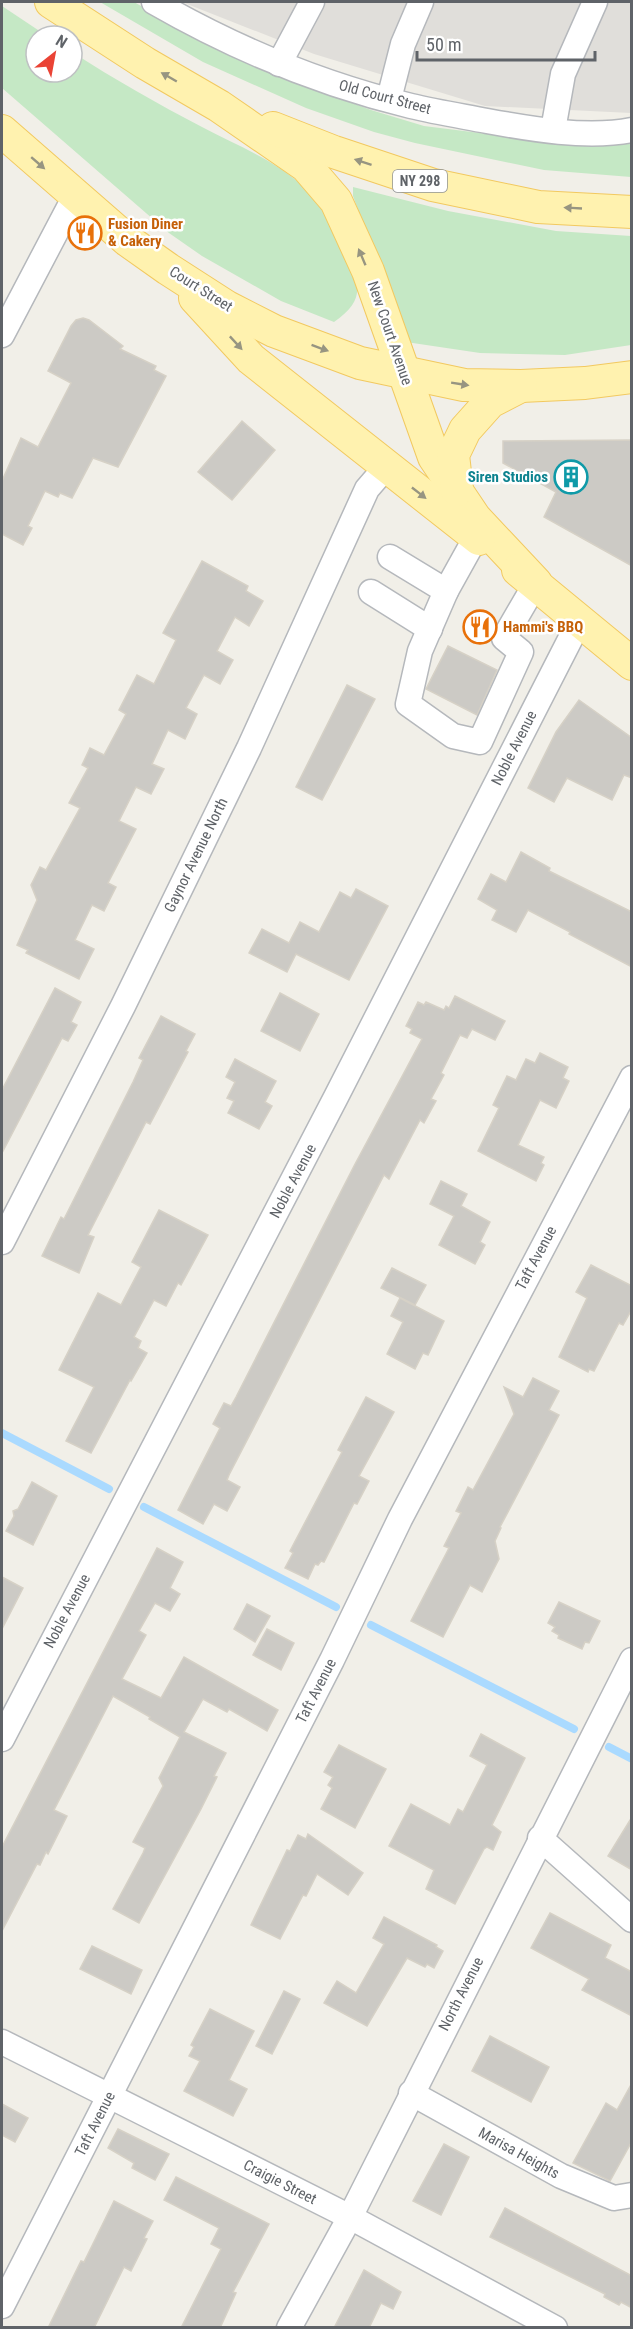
<svg xmlns="http://www.w3.org/2000/svg" width="633" height="2329" font-family="'Roboto Condensed',sans-serif">
	<rect width="100%" height="100%" fill="#f1efe8"/>
	<polygon fill="#e0deda" points="182,2 631,2 631,113 485,106 314,54"/>
	<g fill="#c5e8c5">
		<polygon points="100,2 134,2 157,15 331,95 371,110 424,126 561,143 597,144 631,142 631,177 544,170 415,143 374,132 306,108 203,62"/>
		<path d="M2 6 47 36H36V72H72V52C114 79 158 104 202 127 238 146 275 160 304 187 325 207 335 231 347 256 361 287 364 301 334 322L281 301 202 256 169 233 2 88Z"/>
		<polygon points="353,187 448,211 556,231 631,236 631,345 565,355 480,353 406,342 353,196"/>
	</g>
	<g fill="none" stroke-linecap="round" stroke-linejoin="round">
		<g stroke="#aadaff" stroke-width="8">
			<polyline points="2,1433 109,1489"/>
			<polyline points="144,1507 336,1607"/>
			<polyline points="371,1625 574,1729"/>
			<polyline points="609,1747 632,1759"/>
		</g>
	</g>
	<g fill="#cccac5" stroke="#d6d1c6" stroke-width="1.5">
		<polygon points="83,318 89,320 123,346 120,349 156,366 154,370 166,376 118,467 93,458 72,498 60,493 58,497 45,491 28,526 32,528 23,545 2,534 2,481 21,438 38,447 71,383 48,371 71,326 76,320"/>
		<polygon points="242,421 275,450 232,500 198,472"/>
		<polygon points="632,440 632,566 544,517 556,492 503,463 503,441"/>
		<polygon points="202,561 248,586 246,591 263,601 249,626 235,617 217,651 233,660 220,684 204,675 186,708 197,714 185,739 168,730 152,764 164,769 151,794 136,787 119,821 136,829 108,883 116,887 104,911 92,905 75,940 94,949 79,979 26,953 28,950 17,945 37,900 31,885 40,867 46,870 80,808 69,803 88,768 82,765 90,748 104,755 126,714 119,710 137,675 154,684 176,640 163,633"/>
		<polygon points="448,646 497,670 477,715 426,689"/>
		<polygon points="347,685 375,699 322,800 296,787"/>
		<polygon points="579,700 632,738 632,778 624,775 612,800 567,778 554,802 528,788 556,732"/>
		<polygon points="521,852 550,868 549,871 632,912 632,967 569,934 570,932 528,910 516,932 492,920 497,910 478,899 491,874 506,882"/>
		<polygon points="356,889 388,906 349,980 296,954 287,972 249,953 262,929 289,943 300,922 319,932 340,892 351,898"/>
		<polygon points="55,988 81,1002 71,1022 77,1025 68,1041 62,1038 2,1153 2,1090"/>
		<polygon points="280,993 319,1014 300,1051 261,1031"/>
		<polygon points="455,996 505,1021 495,1040 472,1029 467,1038 460,1035 441,1073 444,1075 431,1099 436,1101 424,1123 420,1120 389,1179 384,1175 229,1475 227,1480 240,1487 227,1511 214,1504 203,1524 178,1510 220,1428 213,1424 224,1403 231,1406 236,1397 354,1166 422,1039 410,1033 412,1029 406,1026 418,1002 424,1005 426,1002 444,1010 446,1006 449,1008"/>
		<polygon points="161,1016 195,1034 186,1051 188,1052 150,1124 146,1122 88,1235 94,1237 79,1273 42,1256 61,1217 64,1219 133,1082 143,1060 139,1058"/>
		<polygon points="540,1053 568,1067 563,1078 569,1081 556,1108 540,1100 518,1145 544,1157 541,1163 544,1165 536,1181 478,1151 499,1108 493,1105 507,1076 516,1080 526,1059 535,1063"/>
		<polygon points="235,1059 276,1081 265,1102 272,1106 259,1129 228,1113 234,1101 227,1098 235,1082 226,1077"/>
		<polygon points="441,1181 467,1194 461,1206 490,1222 480,1242 485,1245 475,1264 439,1245 454,1216 430,1204"/>
		<polygon points="159,1210 208,1235 181,1285 178,1283 166,1306 154,1300 134,1337 141,1341 138,1348 147,1353 131,1381 130,1380 91,1453 66,1441 94,1387 59,1370 98,1293 121,1305 141,1267 132,1262"/>
		<polygon points="591,1265 632,1286 632,1309 623,1325 619,1323 594,1371 589,1369 588,1372 559,1357 587,1298 576,1292"/>
		<polygon points="392,1268 426,1285 415,1305 381,1288"/>
		<polygon points="400,1298 444,1321 428,1355 423,1353 415,1369 387,1354 403,1322 391,1316"/>
		<polygon points="533,1378 559,1391 549,1410 559,1415 500,1527 501,1528 495,1541 499,1559 482,1592 470,1585 443,1637 411,1621 449,1548 444,1546 461,1513 456,1511 468,1487 473,1490 514,1414 504,1387 523,1397"/>
		<polygon points="366,1397 394,1412 359,1476 369,1481 357,1504 354,1503 324,1562 321,1561 318,1565 315,1564 308,1579 285,1568 293,1553 290,1551 342,1452 338,1450"/>
		<polygon points="32,1482 57,1496 33,1545 6,1531 14,1516 13,1511 18,1509"/>
		<polygon points="157,1548 183,1562 170,1588 180,1594 170,1611 155,1603 139,1631 146,1635 122,1679 161,1698 184,1657 278,1710 267,1731 229,1709 227,1712 203,1699 184,1732 226,1753 214,1776 217,1777 201,1809 139,1923 113,1909 143,1853 145,1848 133,1842 163,1786 159,1778 180,1737 149,1719 150,1717 113,1696 54,1810 67,1816 48,1854 46,1852 40,1865 37,1864 2,1931 2,1847"/>
		<polygon points="2,1577 23,1588 2,1629"/>
		<polygon points="559,1602 600,1621 589,1643 585,1642 582,1649 558,1638 559,1635 552,1631 555,1627 548,1623"/>
		<polygon points="247,1604 270,1616 255,1642 234,1629"/>
		<polygon points="267,1629 294,1643 281,1670 253,1655"/>
		<polygon points="481,1734 525,1758 492,1825 501,1832 493,1850 487,1847 484,1849 455,1904 426,1889 434,1870 389,1846 411,1804 450,1825 458,1809 463,1812 487,1765 470,1756"/>
		<polygon points="339,1745 386,1769 355,1828 321,1809 332,1788 328,1785 333,1777 324,1772"/>
		<polygon points="632,1817 632,1870 608,1856"/>
		<polygon points="308,1834 363,1873 348,1895 317,1874 306,1896 303,1895 280,1939 251,1925 287,1850 290,1851 298,1835 306,1839"/>
		<polygon points="550,1913 611,1945 605,1958 632,1972 632,2016 582,1990 589,1979 531,1948"/>
		<polygon points="384,1917 437,1945 436,1947 443,1951 434,1968 427,1964 425,1967 407,1958 367,2026 324,2003 337,1981 356,1993 384,1944 373,1938"/>
		<polygon points="92,1946 142,1970 131,1994 80,1969"/>
		<polygon points="284,1991 300,1999 272,2054 256,2046"/>
		<polygon points="210,2009 254,2031 229,2080 247,2089 233,2116 184,2091 200,2061 189,2056 194,2047 191,2045"/>
		<polygon points="490,2036 549,2067 531,2102 472,2071"/>
		<polygon points="632,2083 632,2141 610,2181 573,2163 606,2103 617,2110"/>
		<polygon points="2,2104 28,2118 15,2142 2,2135"/>
		<polygon points="118,2129 169,2154 155,2180 132,2168 134,2163 108,2148"/>
		<polygon points="444,2144 469,2157 441,2215 413,2201"/>
		<polygon points="176,2177 269,2224 233,2292 236,2293 220,2328 181,2328 221,2249 211,2244 219,2228 164,2200"/>
		<polygon points="114,2201 153,2221 144,2238 147,2239 131,2271 124,2267 94,2328 48,2328 81,2261 84,2262"/>
		<polygon points="505,2208 632,2276 632,2308 621,2302 619,2305 604,2297 605,2294 490,2237"/>
		<polygon points="364,2270 401,2292 393,2309 381,2303 369,2328 334,2328"/>
	</g>
	<g fill="none" stroke-linecap="round" stroke-linejoin="round">
		<defs>
			<g id="minor">
				<path d="M154 2C234 48 320 84 411 106 436 112 461 116 487 121 531 129 587 139 632 130"/>
				<polyline points="279,64 312,2"/>
				<polyline points="389,99 403,44 421,2"/>
				<polyline points="553,130 563,74 595,2"/>
				<polyline points="2,335 75,196"/>
				<polyline points="476,537 446,591 420,651 408,704 453,736 480,742 521,652 504,638 536,583"/>
				<polyline points="390,557 446,591"/>
				<polyline points="371,592 430,629"/>
				<polyline points="2,1242 123,1006 249,748 367,489 386,467"/>
				<polyline points="2,1739 336,1097 580,620"/>
				<polyline points="540,1838 632,1920"/>
				<polyline points="2,2042 350,2217 555,2328"/>
				<polyline points="411,2093 561,2176 614,2198 632,2195"/>
				<polyline points="2,2306 332,1660 400,1519 632,1078"/>
				<polyline points="289,2328 350,2217 632,1660"/>
			</g>
			<g id="major">
				<polyline points="51,2 145,63 219,106 306,166 336,201 368,271 434,457 475,518 536,583"/>
				<polyline points="273,128 334,152 433,185 538,207 632,212"/>
				<polyline points="2,131 127,240 168,269 227,307 274,331 360,363 464,385 521,386 585,383 632,377"/>
				<polyline points="195,298 251,359 479,539"/>
				<polyline points="457,490 453,455 465,430 490,402 521,386"/>
				<polyline points="518,570 632,664"/>
			</g>
		</defs>
		<use href="#minor" stroke="#b5b8bc" stroke-width="27"/>
		<use href="#major" stroke="#f2c960" stroke-width="34"/>
		<use href="#minor" stroke="#fff" stroke-width="24"/>
		<use href="#major" stroke="#fff2af" stroke-width="32"/>
	</g>
	<defs><path id="oneway-solid" d="M-6-.8H1V-3.2L6.5 0L1 3.2V.8H-6Z" transform="scale(1.5)"/></defs>
	<g fill="#979581">
		<use href="#oneway-solid" transform="translate(169 77) rotate(-150)"/>
		<use href="#oneway-solid" transform="translate(363 162) rotate(-162)"/>
		<use href="#oneway-solid" transform="translate(38 163) rotate(41)"/>
		<use href="#oneway-solid" transform="translate(573 208) rotate(-177)"/>
		<use href="#oneway-solid" transform="translate(362 257) rotate(-113)"/>
		<use href="#oneway-solid" transform="translate(236 343) rotate(47)"/>
		<use href="#oneway-solid" transform="translate(320 348) rotate(20)"/>
		<use href="#oneway-solid" transform="translate(460 384) rotate(9)"/>
		<use href="#oneway-solid" transform="translate(419 493) rotate(38)"/>
	</g>
	<defs>
		<symbol id="restaurant-ring" viewBox="-11 -11 22 22"><circle r="9.5" fill="#fff" stroke="#e8710a" stroke-width="1.5"/><path d="M-5-6h1v4h1v-4h1v4h1v-4h1v5L-1.5 .5V6h-2V.5L-5-1ZM5-6V6H3V1.5H1.5Q1.5-4 5-6Z" fill="#e8710a"/></symbol>
		<symbol id="building-ring" viewBox="-11 -11 22 22"><circle r="9.5" fill="#fff" stroke="#0f9aa8" stroke-width="1.5"/><path d="M-4-6H4V6H1V3H-1V6H-4ZM-2.5-4.3h1.7v1.8h-1.7ZM.8-4.3h1.7v1.8H.8ZM-2.5-1h1.7V.8h-1.7ZM.8-1h1.7V.8H.8Z" fill="#0f9aa8"/></symbol>
	</defs>
	<g fill-rule="evenodd">
		<use href="#restaurant-ring" x="66" y="214" width="38" height="38"/>
		<use href="#building-ring" x="552" y="458" width="38" height="38"/>
		<use href="#restaurant-ring" x="461" y="608" width="38" height="38"/>
	</g>
	<g text-anchor="middle" stroke-width="5" stroke-linejoin="round" paint-order="stroke">
		<rect fill="#fff" stroke="#8f9295" stroke-width="1.5" x="393" y="170" width="54" height="22" rx="4.5"/>
		<g font-size="14" font-weight="bold" fill="#5f6368">
			<text x="420" y="186">NY 298</text>
		</g>
		<g font-size="15" fill="#5f6368" stroke="#fff">
			<text transform="translate(385 97) rotate(15)" y="5">Old Court Street</text>
			<text transform="translate(201 289) rotate(32)" y="5">Court Street</text>
			<text transform="translate(390 333) rotate(71)" y="5">New Court Avenue</text>
			<text transform="translate(514 748) rotate(-63)" y="5">Noble Avenue</text>
			<text transform="translate(196 855) rotate(-64)" y="5">Gaynor Avenue North</text>
			<text transform="translate(293 1181) rotate(-62)" y="5">Noble Avenue</text>
			<text transform="translate(536 1258) rotate(-62)" y="5">Taft Avenue</text>
			<text transform="translate(67 1611) rotate(-62)" y="5">Noble Avenue</text>
			<text transform="translate(316 1691) rotate(-63)" y="5">Taft Avenue</text>
			<text transform="translate(461 1994) rotate(-63)" y="5">North Avenue</text>
			<text transform="translate(95 2124) rotate(-63)" y="5">Taft Avenue</text>
			<text transform="translate(519 2153) rotate(29)" y="5">Marisa Heights</text>
			<text transform="translate(280 2182) rotate(27)" y="5">Craigie Street</text>
		</g>
		<g font-size="15" font-weight="bold" fill="#c56008" stroke="#fff" text-anchor="start">
			<text x="108" y="229">Fusion Diner<tspan x="108" dy="17">&amp; Cakery</tspan></text>
			<text x="503" y="632">Hammi's BBQ</text>
		</g>
		<g font-size="15" font-weight="bold" fill="#0d838f" stroke="#fff" text-anchor="end">
			<text x="548" y="482">Siren Studios</text>
		</g>
	</g>
	<rect width="633" height="2329" fill="none" stroke="#5f6368" stroke-width="6"/>
	<g transform="translate(54 54) rotate(31)"><circle r="28" fill="#ffffff" stroke="#bfc1c3" stroke-width="1.5"/>
	<path d="M0-4.5L10 22L0 15L-10 22Z" fill="#ea4335"/>
	<text y="-9" font-size="16" font-weight="bold" text-anchor="middle" fill="#5f6368">N</text>
	</g>
	<path d="M417 51v9h178v-9" fill="none" stroke="#5f6368" stroke-width="3"/>
	<text x="426" y="51" font-size="18" fill="#5f6368" stroke="#ffffff" stroke-width="4.5" paint-order="stroke">50 m</text>
</svg>
